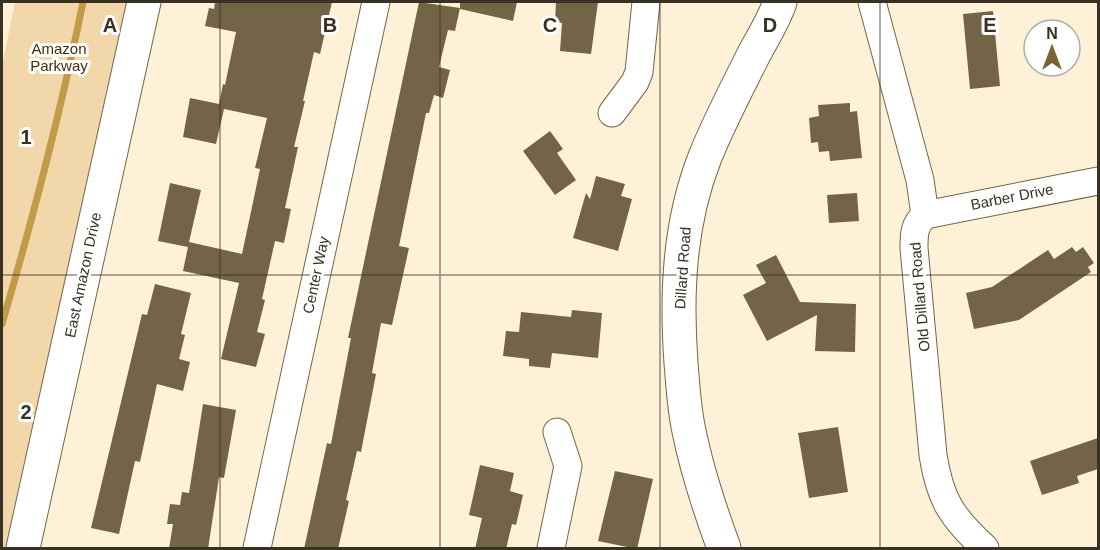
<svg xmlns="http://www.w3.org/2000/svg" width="1100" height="550" font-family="Helvetica,sans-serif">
	<rect width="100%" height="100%" fill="#fff1d7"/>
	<polygon fill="#f1d7a9" points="15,2 128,2 33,438 6,548 2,548 2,66"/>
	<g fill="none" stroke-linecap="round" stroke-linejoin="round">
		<path stroke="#c39a48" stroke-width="7" d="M2 324C33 218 61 111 83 2"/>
	</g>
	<g fill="#736447">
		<polygon points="215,2 332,2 320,54 314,52 303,101 305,101 294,147 298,147 285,208 291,209 284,243 275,241 262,299 265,300 257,332 265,334 256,367 221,359 239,283 183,271 188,247 158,241 170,183 201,190 189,242 242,254 260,169 255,168 267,118 224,109 216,144 183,137 190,98 219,104 223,84 225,85 236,32 205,26 209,8 214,9"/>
		<polygon points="419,2 460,8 455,31 448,30 439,67 450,70 443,98 434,95 429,113 426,113 399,246 409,248 392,325 381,323 372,373 376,374 361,452 357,451 346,500 349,501 338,549 304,549 327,443 331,444 351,338 348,338"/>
		<polygon points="460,2 517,2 513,21 460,9"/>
		<polygon points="556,2 598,2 591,54 560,51 562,23 555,22"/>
		<polygon points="993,11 1000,86 970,89 963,14"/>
		<polygon points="850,103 850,112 857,111 862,158 830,161 829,151 819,152 818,142 811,143 809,118 819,116 818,105"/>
		<polygon points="550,131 563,149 557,153 576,180 555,195 523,151"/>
		<polygon points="596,176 625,184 621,196 632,199 618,251 573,238 586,193 590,199"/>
		<polygon points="857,193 859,221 829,223 827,195"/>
		<polygon points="1072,247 1076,252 1083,247 1094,263 1088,267 1091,272 1019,320 974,329 966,293 992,287 1048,250 1054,259"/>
		<polygon points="776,255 800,302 856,304 855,352 815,351 817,315 767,341 743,295 766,283 756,265"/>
		<polygon points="155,284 191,293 181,334 185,335 179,359 190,362 183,391 157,384 140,462 135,461 119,534 91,528 142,314 147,315"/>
		<polygon points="572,310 602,313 598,358 552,353 550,368 529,366 529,359 503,356 506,331 519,332 521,312 571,317"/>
		<polygon points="203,404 236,410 224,478 219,477 208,549 169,549 173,524 167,524 170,504 180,505 182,492 189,493"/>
		<polygon points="838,427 848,492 809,498 798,433"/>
		<polygon points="1098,438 1098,469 1077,476 1079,483 1042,495 1030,461"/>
		<polygon points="480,465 514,473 510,491 523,495 516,525 512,524 506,549 475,549 482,518 469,515"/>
		<polygon points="615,471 653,479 637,549 598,541"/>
	</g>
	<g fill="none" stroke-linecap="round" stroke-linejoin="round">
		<defs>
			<g id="minor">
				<path d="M872 2 920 180 925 215C914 225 914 234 914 248L933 455C940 500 952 518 985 548"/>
				<polyline points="612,113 635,82 639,72 646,2"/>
				<polyline points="925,215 1098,181"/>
				<polyline points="257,548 376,2"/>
				<polyline points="551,548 568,466 557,432"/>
			</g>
			<g id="tertiary">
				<polyline points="23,548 144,2"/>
				<path d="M724 548C710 510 697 471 689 431 684 409 683 386 681 363 676 293 679 223 705 157 719 122 737 88 754 54 763 37 774 20 780 2"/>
			</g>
		</defs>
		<use href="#minor" stroke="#756548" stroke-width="29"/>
		<use href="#tertiary" stroke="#756548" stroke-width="35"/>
		<use href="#minor" stroke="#fff" stroke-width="27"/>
		<use href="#tertiary" stroke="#fff" stroke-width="33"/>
	</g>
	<path fill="none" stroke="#383124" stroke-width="1.5" stroke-opacity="0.55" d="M220 2V548M440 2V548M660 2V548M880 2V548M2 275H1098"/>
	<g text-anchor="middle" stroke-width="6" stroke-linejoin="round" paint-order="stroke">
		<g font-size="15" fill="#41300b" stroke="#fff">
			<text x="59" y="54">Amazon<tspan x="59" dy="17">Parkway</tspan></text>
		</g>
		<g font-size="15" fill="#383124" stroke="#fff">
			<text transform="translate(1012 197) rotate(-11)" y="5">Barber Drive</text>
			<text transform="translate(683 268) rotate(-86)" y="5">Dillard Road</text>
			<text transform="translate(83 275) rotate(-78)" y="5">East Amazon Drive</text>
			<text transform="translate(316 275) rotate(-78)" y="5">Center Way</text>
			<text transform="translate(920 297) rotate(-95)" y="5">Old Dillard Road</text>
		</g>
	</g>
	<g font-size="20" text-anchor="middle" font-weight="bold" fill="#383124" stroke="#fff" stroke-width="6" stroke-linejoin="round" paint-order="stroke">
		<text x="110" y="32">A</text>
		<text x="330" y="32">B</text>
		<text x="550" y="32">C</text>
		<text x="770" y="32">D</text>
		<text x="990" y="32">E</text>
		<text x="26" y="144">1</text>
		<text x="26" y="419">2</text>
	</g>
	<rect width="1100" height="550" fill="none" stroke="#383124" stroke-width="6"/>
	<g transform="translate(1052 48)"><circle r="28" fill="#ffffff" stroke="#afada7" stroke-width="1.5"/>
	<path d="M0-4.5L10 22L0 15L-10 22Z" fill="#7b6334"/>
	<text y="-9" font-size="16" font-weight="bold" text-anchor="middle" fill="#383124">N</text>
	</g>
</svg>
